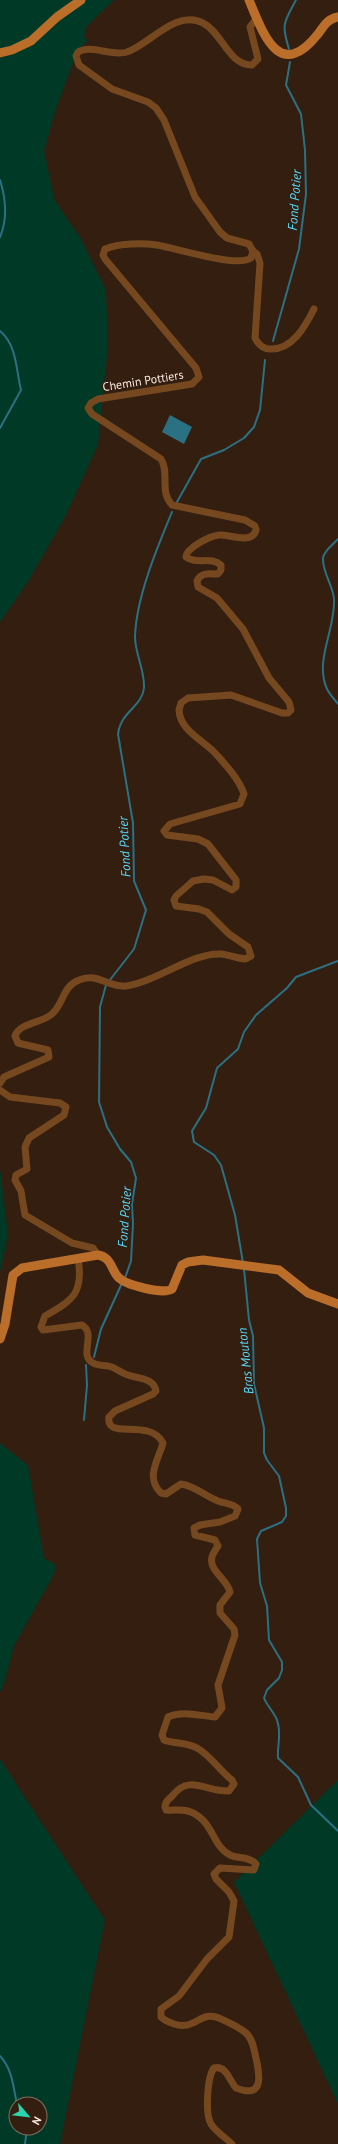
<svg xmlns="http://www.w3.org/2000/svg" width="338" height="2144" font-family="'PT Sans',sans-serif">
	<rect width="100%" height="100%" fill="#341e10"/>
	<g fill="#003925" fill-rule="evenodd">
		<polygon points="0,0 114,0 87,26 84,36 88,41 78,49 56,109 44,151 55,201 80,237 106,290 108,346 98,445 66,515 28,582 0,622"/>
		<polygon points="0,1168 8,1235 0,1272"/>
		<polygon points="0,1443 28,1465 44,1558 56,1565 54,1574 14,1646 4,1684 0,1692"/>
		<path d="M0 1759 105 1920 60 2144H0ZM16 2104H40V2128H16Z"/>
		<polygon points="338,1780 338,2104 234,1882"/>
	</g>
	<polygon fill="#2a7184" points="170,415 192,427 184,444 162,432"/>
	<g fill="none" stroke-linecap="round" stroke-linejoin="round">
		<g stroke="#2a7184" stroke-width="2">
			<path d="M289 49C281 24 284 22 296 0"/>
			<path d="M0 180C6 199 8 218 0 237"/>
			<path d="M0 331C17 345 16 370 21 390L0 428"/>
			<polyline points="273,341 299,249 306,194 305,150 301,114 286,85 290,62"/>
			<polyline points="177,502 201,459 224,450 244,438 254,427 260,410 265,360"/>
			<path d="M338 539C333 545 324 550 323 558 322 572 333 585 334 599 336 628 314 661 327 689 330 695 335 700 338 704"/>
			<polyline points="243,1263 235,1215 221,1165 214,1155 194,1142 192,1131 206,1108 217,1068 238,1049 244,1032 256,1015 287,988 296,977 338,961"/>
			<path d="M244 1269 249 1320 253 1336 254 1384 264 1428V1453L267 1460 279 1476 286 1508V1516L282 1522 261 1531 257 1539 260 1583 267 1606 269 1640 282 1662V1670L279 1678 267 1690 264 1698C267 1706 274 1712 277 1720 282 1734 277 1744 278 1758L298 1777 311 1805 338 1831"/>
			<path d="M125 1278 131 1261 133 1224 132 1204 136 1178 131 1162 120 1149 107 1127 99 1102 100 1007 106 985 134 949 146 910 134 881 133 823 118 734C121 711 142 707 144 688 145 670 135 654 135 637 136 598 157 548 172 512"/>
			<polyline points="94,1357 101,1329 122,1283"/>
			<polyline points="84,1420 87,1385 86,1365"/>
			<path d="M0 2056C13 2070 13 2087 17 2104"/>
			<polyline points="25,2144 27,2128"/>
		</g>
		<g stroke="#764820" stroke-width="7">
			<path d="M253 251 257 254 260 263 255 338C258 344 263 349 270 349 292 350 305 327 314 309"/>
			<path d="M0 1083 4 1077 49 1057 48 1050 22 1044 18 1043 15 1036C20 1022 44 1023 53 1013 64 1002 63 986 79 980 98 972 108 988 126 986 156 982 193 952 221 954 229 955 237 958 245 959L251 956 248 947 229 934 207 912 199 909 176 906 174 900 176 896 193 881 204 879 213 880 232 890 236 887V880L208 844 198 839 167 835 164 831 170 824 240 804 244 794C239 779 225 764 214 752 201 739 180 730 179 710L181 703 188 698 231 695 282 713H288L291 710 289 702 269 678 243 629 217 598 198 587 197 581C201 572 209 574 218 574L221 570V565C211 556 196 565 186 557 186 548 210 536 219 535 229 534 252 545 256 530L255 526 245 520 172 505C159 491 170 474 161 459L92 414 88 408 91 403 98 399 192 384 199 377 196 368 105 259 103 255 105 249C120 243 142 243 157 245 176 248 237 268 251 258L253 251 249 244 227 238 220 232 195 197 164 120 156 108 148 102 112 89 79 65 76 56 78 52C93 44 111 57 127 52 150 44 176 9 203 23 222 32 228 65 252 65L258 59 250 27 257 18"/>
			<polyline points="0,1090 10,1097 60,1103 66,1107 64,1115 29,1138 25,1147 27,1169 16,1175 15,1180 21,1191 25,1215 72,1243 93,1248 98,1255"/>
			<path d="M78 1258C84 1293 73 1300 45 1316L41 1327 43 1330 82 1325C97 1334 78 1355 93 1363 98 1366 106 1365 112 1367 117 1369 122 1373 128 1375 139 1379 154 1378 156 1391L153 1394 115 1411 109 1417C105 1441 150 1417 163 1443 158 1461 145 1477 161 1493L166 1494 181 1484C195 1486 205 1496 218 1501 225 1504 233 1503 238 1509L235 1516 220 1522 200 1525 194 1528 195 1535 215 1540 218 1546C216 1549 213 1553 212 1557 208 1570 228 1580 230 1592L220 1605V1613L234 1629 235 1635 218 1685 222 1708 215 1717C199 1716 183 1710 168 1717L162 1735 164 1740C174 1744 187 1742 197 1748 210 1755 220 1771 232 1780L234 1784 229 1791C206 1792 190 1774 173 1795 169 1800 165 1800 165 1807L166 1810C175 1811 182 1808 191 1812 214 1822 212 1846 230 1855 238 1859 249 1856 256 1864L254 1870 220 1868 214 1874 216 1879 229 1892 234 1901 229 1937 207 1959 179 1996 161 2009V2017C165 2021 169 2022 174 2024 196 2031 200 2010 219 2018 228 2022 239 2027 246 2033 253 2039 254 2050 256 2058 260 2076 264 2099 236 2088 229 2080 226 2065 214 2068 207 2077 205 2114 211 2124 216 2132 225 2137 232 2144"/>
		</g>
		<g stroke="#bb6e2a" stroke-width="9">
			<path d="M249 0C263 33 279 83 318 34 324 26 327 19 338 17"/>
			<polyline points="0,53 12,50 31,41 57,17 81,0"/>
			<path d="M0 1339 5 1324 13 1275 22 1268 98 1255C111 1257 111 1269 118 1277 125 1285 164 1295 172 1289L182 1265 188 1262 203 1260 279 1270 308 1293 338 1304"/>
		</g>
	</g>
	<g text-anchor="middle" stroke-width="3" stroke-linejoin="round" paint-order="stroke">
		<g font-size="12" fill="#f7e7de" stroke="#341e10">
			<text transform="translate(143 381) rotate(-9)" y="4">Chemin Pottiers</text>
		</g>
		<g font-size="13" font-style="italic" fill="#54dafd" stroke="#341e10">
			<text transform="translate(294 200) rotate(-86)" y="5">Fond Potier</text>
			<text transform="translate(124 847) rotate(-93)" y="5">Fond Potier</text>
			<text transform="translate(124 1217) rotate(-86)" y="5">Fond Potier</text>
			<text transform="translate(245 1361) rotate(-96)" y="5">Bras Mouton</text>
		</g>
	</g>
	<g transform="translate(28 2116) rotate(118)"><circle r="19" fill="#341e10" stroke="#826e62"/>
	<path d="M0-3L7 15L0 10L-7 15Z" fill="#28d5ad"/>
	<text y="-6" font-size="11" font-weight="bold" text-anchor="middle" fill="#f7e7de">N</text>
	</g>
</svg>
